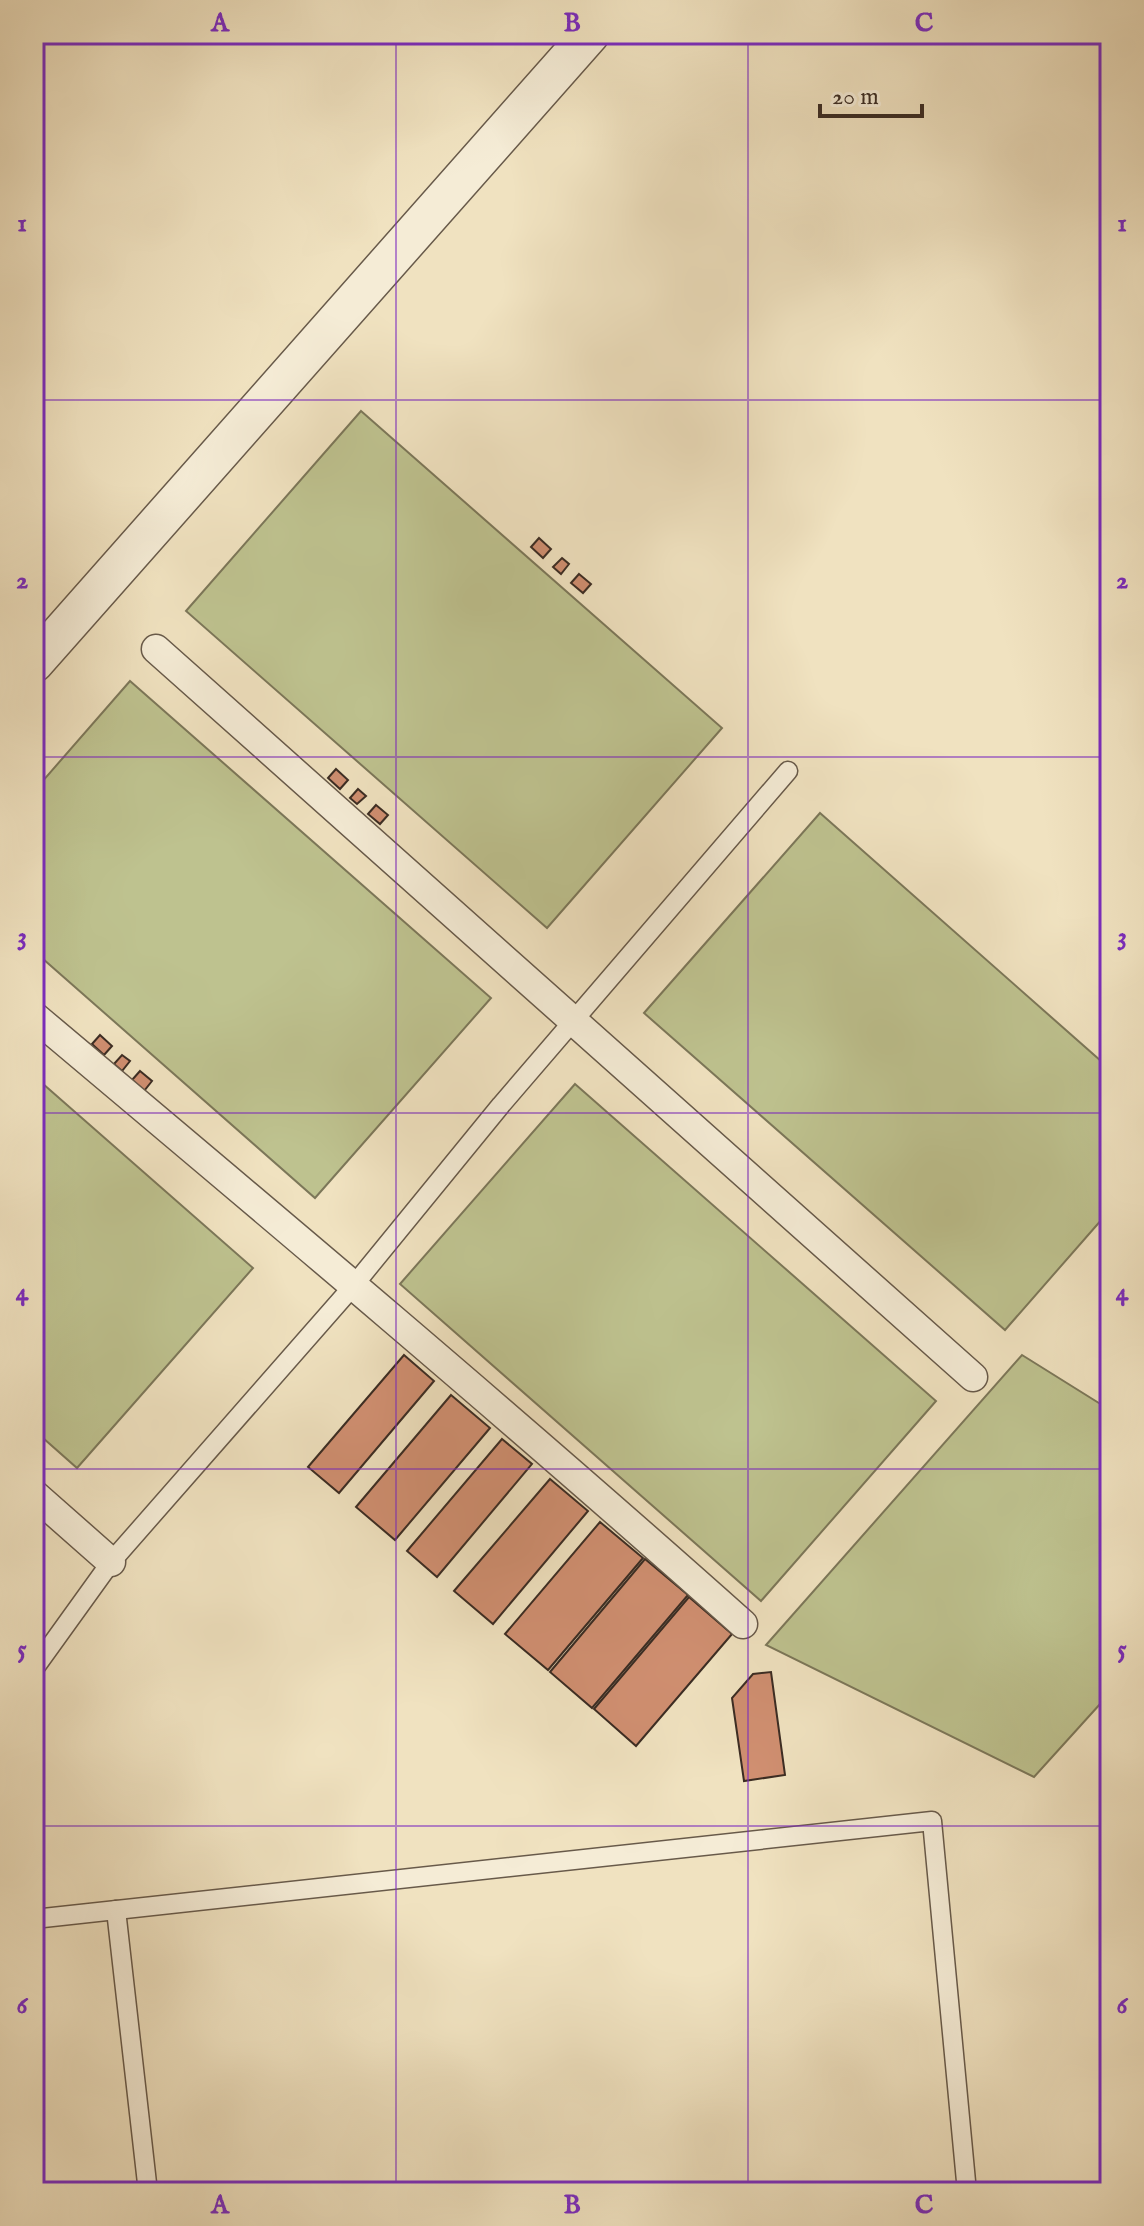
<svg xmlns="http://www.w3.org/2000/svg" width="1144" height="2226" font-family="'IM FELL English',serif">
	<rect width="100%" height="100%" fill="#f0e2c0"/>
	<filter id="stains"><feTurbulence type="fractalNoise" baseFrequency=".0025" numOctaves="4"/><feColorMatrix values="0 0 0 0 .2 0 0 0 0 .09 0 0 0 0 .02 0 0 0 .5 -.17"/></filter>
	<radialGradient id="worn" r=".72"><stop offset=".6" stop-color="#630" stop-opacity="0"/><stop offset="1" stop-color="#630" stop-opacity=".3"/></radialGradient>
	<g fill="#bec28f" stroke="#7c7759" stroke-width="2">
		<polygon points="361,411 722,728 547,928 186,611"/>
		<polygon points="130,681 491,998 315,1198 34,951 34,791"/>
		<polygon points="820,813 1110,1069 1110,1210 1005,1330 644,1013"/>
		<polygon points="34,1076 253,1268 77,1468 34,1430"/>
		<polygon points="575,1084 936,1401 761,1601 400,1284"/>
		<polygon points="1022,1355 1110,1410 1110,1693 1034,1777 766,1645"/>
	</g>
	<g fill="#d08f71" stroke="#3b2c23" stroke-width="2">
		<polygon points="539,538 551,549 543,558 531,547"/>
		<polygon points="562,558 569,564 561,574 553,567"/>
		<polygon points="579,574 591,584 583,593 571,583"/>
		<polygon points="336,769 348,780 340,789 328,778"/>
		<polygon points="358,789 366,796 357,804 350,798"/>
		<polygon points="376,805 388,815 380,824 368,814"/>
		<polygon points="100,1035 112,1046 104,1055 92,1044"/>
		<polygon points="122,1055 130,1061 122,1071 114,1064"/>
		<polygon points="140,1071 152,1081 144,1091 132,1080"/>
		<polygon points="404,1355 434,1381 339,1493 308,1467"/>
		<polygon points="451,1395 490,1428 395,1540 356,1507"/>
		<polygon points="502,1439 532,1464 437,1577 407,1551"/>
		<polygon points="550,1479 588,1511 493,1624 454,1591"/>
		<polygon points="600,1522 643,1558 548,1670 505,1634"/>
		<polygon points="645,1559 688,1595 592,1708 550,1672"/>
		<polygon points="689,1597 732,1634 636,1746 594,1709"/>
		<polygon points="771,1672 785,1775 744,1781 732,1698 753,1674"/>
	</g>
	<g fill="none" stroke-linecap="round" stroke-linejoin="round">
		<defs>
			<g id="service">
				<polyline points="34,1669 111,1562 354,1285 501,1105 788,771"/>
				<polyline points="116,1910 148,2192"/>
				<polyline points="34,1919 932,1821 967,2192"/>
			</g>
			<g id="pedestrian">
				<polyline points="156,649 973,1377"/>
				<path d="M34 1016C272 1216 510 1416 743 1624"/>
				<polyline points="34,1494 111,1562"/>
			</g>
			<polyline id="minor" points="34,663 590,34"/>
		</defs>
		<use href="#service" stroke="#685a4a" stroke-width="21"/>
		<use href="#pedestrian" stroke="#685a4a" stroke-width="31"/>
		<use href="#minor" stroke="#685a4a" stroke-width="41"/>
		<use href="#service" stroke="#f5ecd6" stroke-width="18"/>
		<use href="#pedestrian" stroke="#f5ecd6" stroke-width="28"/>
		<use href="#minor" stroke="#f5ecd6" stroke-width="38"/>
	</g>
	<path fill="none" stroke="#7b2cbf" stroke-width="2" stroke-opacity="0.55" d="M396 34V2192M748 34V2192M34 400H1110M34 757H1110M34 1113H1110M34 1469H1110M34 1826H1110"/>
	<rect width="1144" height="2226" fill="none" stroke="#f0e2c0" stroke-width="88"/>
	<path d="M820 104v12h102v-12" fill="none" stroke="#3b2c23" stroke-width="4"/>
	<text x="832" y="104" font-size="24" fill="#3b2c23" stroke="#f5ecd6" stroke-width="6" paint-order="stroke">20 m</text>
	<rect x="44" y="44" width="1056" height="2138" fill="none" stroke="#7b2cbf" stroke-width="3"/>
	<g font-size="26" text-anchor="middle" font-weight="bold" fill="#7b2cbf">
		<text x="220" y="31">A</text>
		<text x="572" y="31">B</text>
		<text x="924" y="31">C</text>
		<text x="22" y="231">1</text>
		<text x="1122" y="231">1</text>
		<text x="22" y="588">2</text>
		<text x="1122" y="588">2</text>
		<text x="22" y="944">3</text>
		<text x="1122" y="944">3</text>
		<text x="22" y="1300">4</text>
		<text x="1122" y="1300">4</text>
		<text x="22" y="1657">5</text>
		<text x="1122" y="1657">5</text>
		<text x="22" y="2013">6</text>
		<text x="1122" y="2013">6</text>
		<text x="220" y="2213">A</text>
		<text x="572" y="2213">B</text>
		<text x="924" y="2213">C</text>
	</g>
	<rect width="100%" height="100%" filter="url(#stains)"/>
	<rect width="100%" height="100%" fill="url(#worn)"/>
</svg>
